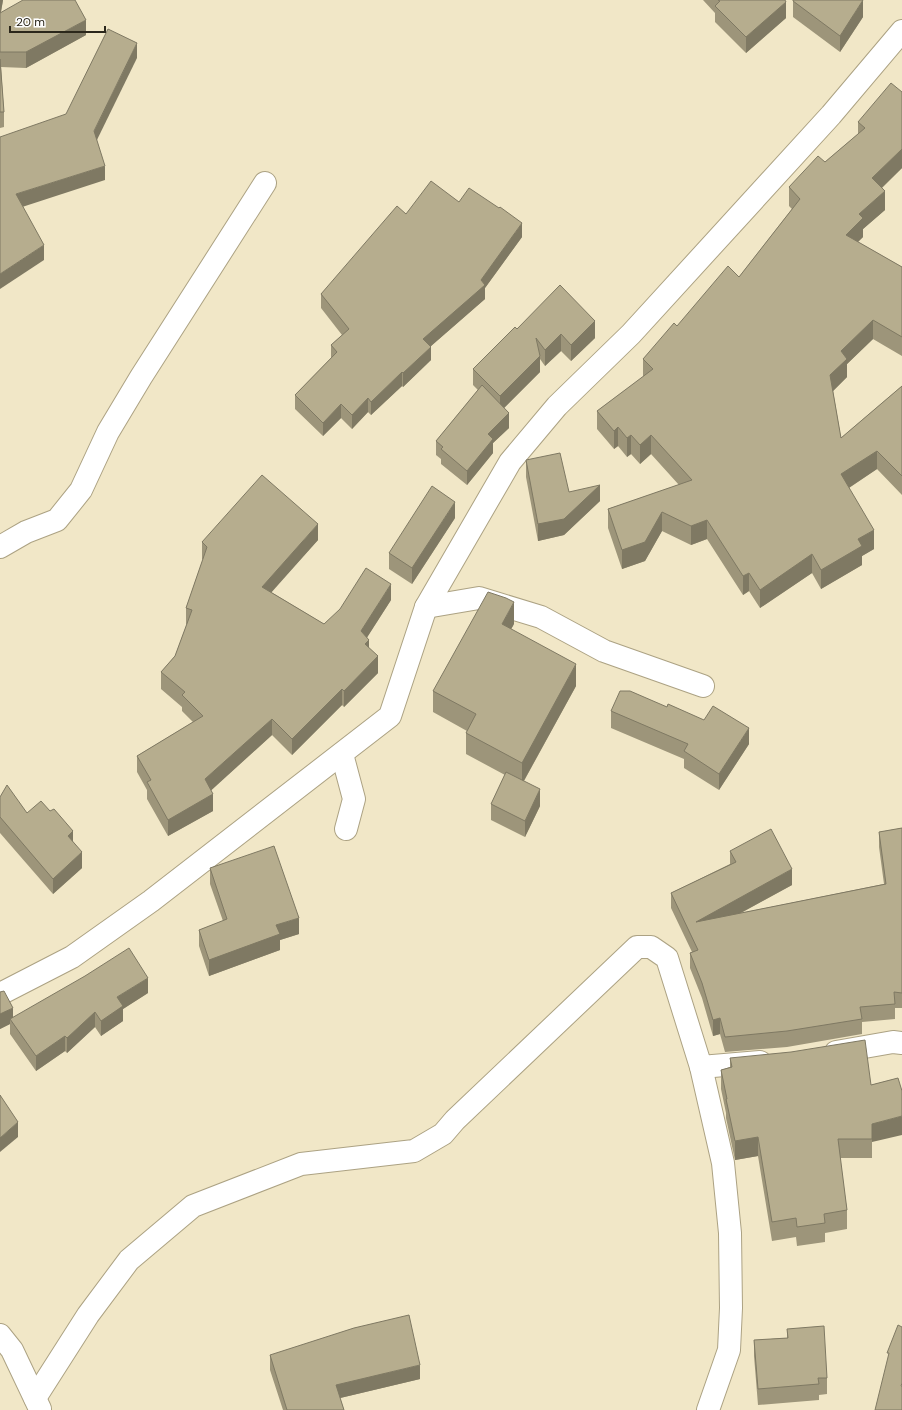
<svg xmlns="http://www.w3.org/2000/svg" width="902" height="1410" font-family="'DM Sans',sans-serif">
	<rect width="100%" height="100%" fill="#f1e7c7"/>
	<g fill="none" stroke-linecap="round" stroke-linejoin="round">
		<defs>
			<g id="street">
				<polyline points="0,547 26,532 57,520 81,490 108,432 141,377 265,183"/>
				<polyline points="426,607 479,598 541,617 604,651 703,686"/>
				<polyline points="342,754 354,799 346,829"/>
				<polyline points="0,994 72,957 151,901 390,716 426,607 510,462 557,406 631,334 831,115 902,31"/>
				<polyline points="836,1052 893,1042 902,1043"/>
				<polyline points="701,1067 723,1163 730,1233 731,1308 729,1350 708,1410"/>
				<polyline points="0,1335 12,1350 40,1409"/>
				<polyline points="35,1398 88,1315 129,1260 193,1206 301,1164 414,1151 443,1134 455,1120 637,947 651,947 667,958 701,1067 760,1062"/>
			</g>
		</defs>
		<use href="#street" stroke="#aca283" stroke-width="24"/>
		<use href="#street" stroke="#fff" stroke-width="22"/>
	</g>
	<g fill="#9d957a">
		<polygon points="0,0 3,0 1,12 86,35 26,68 1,67 4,112 4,127 0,128"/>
		<polygon points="703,0 785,0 786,18 746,53 715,22 715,13"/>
		<polygon points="793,1 863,17 840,52 793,17"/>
		<polygon points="902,92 902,168 882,188 885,210 863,229 863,237 858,242 902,267 902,356 873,339 847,364 847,377 833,391 841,438 902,386 902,495 877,469 849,488 874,549 862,556 862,565 821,589 812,573 760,608 749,591 743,595 707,539 691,545 662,531 645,561 622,569 608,528 608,509 679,485 651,454 640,464 631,454 627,457 618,446 614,449 597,429 597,411 643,377 643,359 677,326 739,277 792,209 789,206 789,187 825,162 858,134 858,122"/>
		<polygon points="459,202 522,237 485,288 485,299 431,346 431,360 403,387 402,386 371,415 368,412 352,429 341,418 323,436 295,409 295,395 331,358 331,345 342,335 321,308 321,294 406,214"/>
		<polygon points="517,329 595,338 571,361 561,351 545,366 540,359 540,372 504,408 509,428 493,443 493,453 467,485 441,464 441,459 436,455 436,441 478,390 473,385 473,369"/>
		<polygon points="526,460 569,492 600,501 564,535 538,541 526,477"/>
		<polygon points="455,518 412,584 389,569 389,553"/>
		<polygon points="318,540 271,592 324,624 391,600 367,637 369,648 378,673 344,707 342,705 292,755 272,735 211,790 213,811 168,836 147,799 147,790 137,772 137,756 193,722 182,711 182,707 161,689 161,672 175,656 187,624 186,624 186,608 203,559 202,559 202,542"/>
		<polygon points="514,624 511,629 576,686 524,781 540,806 525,837 491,820 491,804 505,775 466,754 466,733 467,731 433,712 433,691"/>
		<polygon points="611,711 749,744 719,790 684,768 684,759 611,728"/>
		<polygon points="0,797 27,813 73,842 82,868 53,894 0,833"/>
		<polygon points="902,828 902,1008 895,1008 895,1019 862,1022 862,1034 787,1047 725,1052 720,1034 713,1036 702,998 690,968 690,953 692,952 671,908 671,893 730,864 730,851 792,885 741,913 884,884 879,847 879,832"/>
		<polygon points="210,868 299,934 280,940 280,950 209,976 199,946 199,930 223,921 210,884"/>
		<polygon points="0,992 13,1017 148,993 123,1009 123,1021 101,1036 95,1027 67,1053 65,1051 36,1071 10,1034 10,1024 0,1029"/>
		<polygon points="730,1058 871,1085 898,1078 872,1142 872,1158 840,1158 847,1210 847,1229 825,1233 825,1242 797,1246 796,1237 772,1241 758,1156 735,1160 726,1118 726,1113 721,1089 721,1070 730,1067"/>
		<polygon points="787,1329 827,1378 827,1394 819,1395 819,1400 758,1405 754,1356 754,1340 787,1338"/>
		<polygon points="270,1355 420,1379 340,1398 344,1410 283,1410 270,1370"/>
	</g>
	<g fill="#7f7963">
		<polygon points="0,0 3,0 0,17"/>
		<polygon points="863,0 863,17 840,52 840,36"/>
		<polygon points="786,2 786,18 746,53 746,37"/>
		<polygon points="86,20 86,35 26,68 26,52"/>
		<polygon points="137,43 137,58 94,146 94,131"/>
		<polygon points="902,149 902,168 872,197 872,178"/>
		<polygon points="105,166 105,180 16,209 16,194"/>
		<polygon points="885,191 885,210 863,229 863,237 846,253 846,235 859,214"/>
		<polygon points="522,223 522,237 485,288 485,299 423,353 423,339 481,280"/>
		<polygon points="44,245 44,260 0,289 0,274"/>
		<polygon points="873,320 873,339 847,364 847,377 830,394 830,375 841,351"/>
		<polygon points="595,321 595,338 571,361 571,345"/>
		<polygon points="561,334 561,351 545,366 545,350"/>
		<polygon points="431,347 431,360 403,387 403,373"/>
		<polygon points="540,356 540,372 500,412 500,396"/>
		<polygon points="402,372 402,386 371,415 371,402"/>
		<polygon points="368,398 368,412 352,429 352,415"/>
		<polygon points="341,404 341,418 323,436 323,423"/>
		<polygon points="509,413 509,428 493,443 493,453 467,485 467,471 488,434"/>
		<polygon points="618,427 618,446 614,449 614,431"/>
		<polygon points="631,435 631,454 627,457 627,438"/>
		<polygon points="651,435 651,454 640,464 640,445"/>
		<polygon points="877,451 877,469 841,493 841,474"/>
		<polygon points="600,485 600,501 564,535 538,541 538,524"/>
		<polygon points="455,502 455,518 412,584 412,568"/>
		<polygon points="662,512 662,531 645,561 622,569 622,550"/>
		<polygon points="707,520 707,539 691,545 691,526"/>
		<polygon points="318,524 318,540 262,603 262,587"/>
		<polygon points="874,530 874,549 862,556 862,565 821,589 821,570 858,539"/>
		<polygon points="812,554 812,573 760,608 760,590"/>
		<polygon points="749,573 749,591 743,595 743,576"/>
		<polygon points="391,584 391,600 361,647 361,631"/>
		<polygon points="514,602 514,624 502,645 502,624"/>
		<polygon points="369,640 369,656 365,644"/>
		<polygon points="378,656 378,673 344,707 344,691"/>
		<polygon points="576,664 576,686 522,784 522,763"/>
		<polygon points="342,689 342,705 292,755 292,739"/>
		<polygon points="272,719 272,735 205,796 205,779"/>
		<polygon points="749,728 749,744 719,790 719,774"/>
		<polygon points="540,789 540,806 525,837 525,821"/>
		<polygon points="213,794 213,811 168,836 168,820"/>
		<polygon points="73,831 73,847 68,836"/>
		<polygon points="82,852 82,868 53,894 53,879"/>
		<polygon points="792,869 792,885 696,937 696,922"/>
		<polygon points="299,918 299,934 280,940 280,950 209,976 209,960 276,925"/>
		<polygon points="148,978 148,993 123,1009 123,1021 101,1036 101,1021 117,997"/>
		<polygon points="13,1008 13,1022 10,1019 10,1024 0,1029 0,1014"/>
		<polygon points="95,1012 95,1027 67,1053 67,1038"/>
		<polygon points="720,1018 720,1034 713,1036 713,1020"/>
		<polygon points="65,1036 65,1051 36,1071 36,1056"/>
		<polygon points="902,1116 902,1135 872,1142 872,1124"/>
		<polygon points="18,1122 18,1137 0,1152 0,1138"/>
		<polygon points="758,1137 758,1156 735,1160 735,1141"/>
		<polygon points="420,1365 420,1379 336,1399 336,1385"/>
	</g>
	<g fill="#b6ad8e" stroke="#7f7963">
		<polygon points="23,0 75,0 86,20 26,52 0,52 0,13"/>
		<polygon points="718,0 785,0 786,2 746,37 715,6 720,1"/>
		<polygon points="793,0 863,0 840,36 793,1"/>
		<polygon points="108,29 137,43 94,131 105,166 16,194 44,245 0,274 0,137 66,114"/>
		<polygon points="0,59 4,112 0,112"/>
		<polygon points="891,83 902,92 902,149 872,178 885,191 859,214 863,218 846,235 902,267 902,337 873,320 841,351 847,359 830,375 841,438 902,386 902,476 877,451 841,474 874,530 858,539 862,546 821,570 812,554 760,590 749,573 743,576 707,520 691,526 662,512 645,542 622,550 608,509 692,480 651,435 640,445 631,435 627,438 618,427 614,431 597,411 653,369 643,359 674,323 677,326 728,266 739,277 800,199 789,187 818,156 825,162 865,128 858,122"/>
		<polygon points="431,181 459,202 469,188 499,208 500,207 522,223 481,280 485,285 423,339 431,347 403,373 402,372 371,402 368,398 352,415 341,404 323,423 295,395 337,352 331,345 349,329 321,294 397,206 406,214"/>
		<polygon points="560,285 595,321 571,345 561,334 545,350 536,338 540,356 500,396 473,369 515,327 517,329"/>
		<polygon points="482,385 509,413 488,434 493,439 467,471 441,449 443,447 436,441"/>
		<polygon points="560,453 569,492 600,485 564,519 538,524 526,460"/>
		<polygon points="262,475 318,524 262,587 324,624 340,609 366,568 391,584 361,631 369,640 365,644 378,656 344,691 342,689 292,739 272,719 205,779 213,794 168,820 147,782 151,780 137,756 203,716 182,695 185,692 161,672 175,656 192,610 186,608 207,547 202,542"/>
		<polygon points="432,486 455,502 412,568 389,553"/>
		<polygon points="488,592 506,598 514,602 502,624 576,664 522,763 466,733 476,714 433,691"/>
		<polygon points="620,691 630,691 667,707 668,704 704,720 713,706 749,728 719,774 684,751 688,744 611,711"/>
		<polygon points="506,772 540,789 525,821 491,804"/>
		<polygon points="7,785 27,813 41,801 50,811 54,809 73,831 68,836 82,852 53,879 0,817 0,797"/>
		<polygon points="902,828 902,993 894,992 895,1004 860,1007 862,1019 787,1031 725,1037 720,1018 713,1020 702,983 690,953 698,950 671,893 736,862 730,851 771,829 792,869 696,922 886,884 879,832"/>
		<polygon points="274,846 299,918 276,925 280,934 209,960 199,930 227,919 210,868"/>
		<polygon points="129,948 148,978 117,997 123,1006 101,1021 95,1012 67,1038 65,1036 36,1056 10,1019 85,976"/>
		<polygon points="4,991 13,1008 0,1014 0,992"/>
		<polygon points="865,1040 871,1085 898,1078 902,1091 902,1116 872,1124 872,1139 838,1139 847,1210 824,1214 825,1223 797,1227 796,1218 772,1222 758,1137 735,1141 726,1099 727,1099 721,1070 732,1067 730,1058 791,1052"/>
		<polygon points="0,1095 18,1122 0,1138"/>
		<polygon points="409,1315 420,1365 336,1385 344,1410 287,1410 270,1355 354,1328"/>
		<polygon points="898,1325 902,1327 902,1383 901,1386 902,1386 902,1410 875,1410 889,1353 887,1353"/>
		<polygon points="824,1326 827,1378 818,1378 819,1384 758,1389 754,1340 788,1338 787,1329"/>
	</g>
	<path d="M10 26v6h95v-6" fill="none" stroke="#2b271b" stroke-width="2"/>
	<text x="16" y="26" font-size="12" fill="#2b271b" stroke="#ffffff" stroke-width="3" paint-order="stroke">20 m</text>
</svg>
